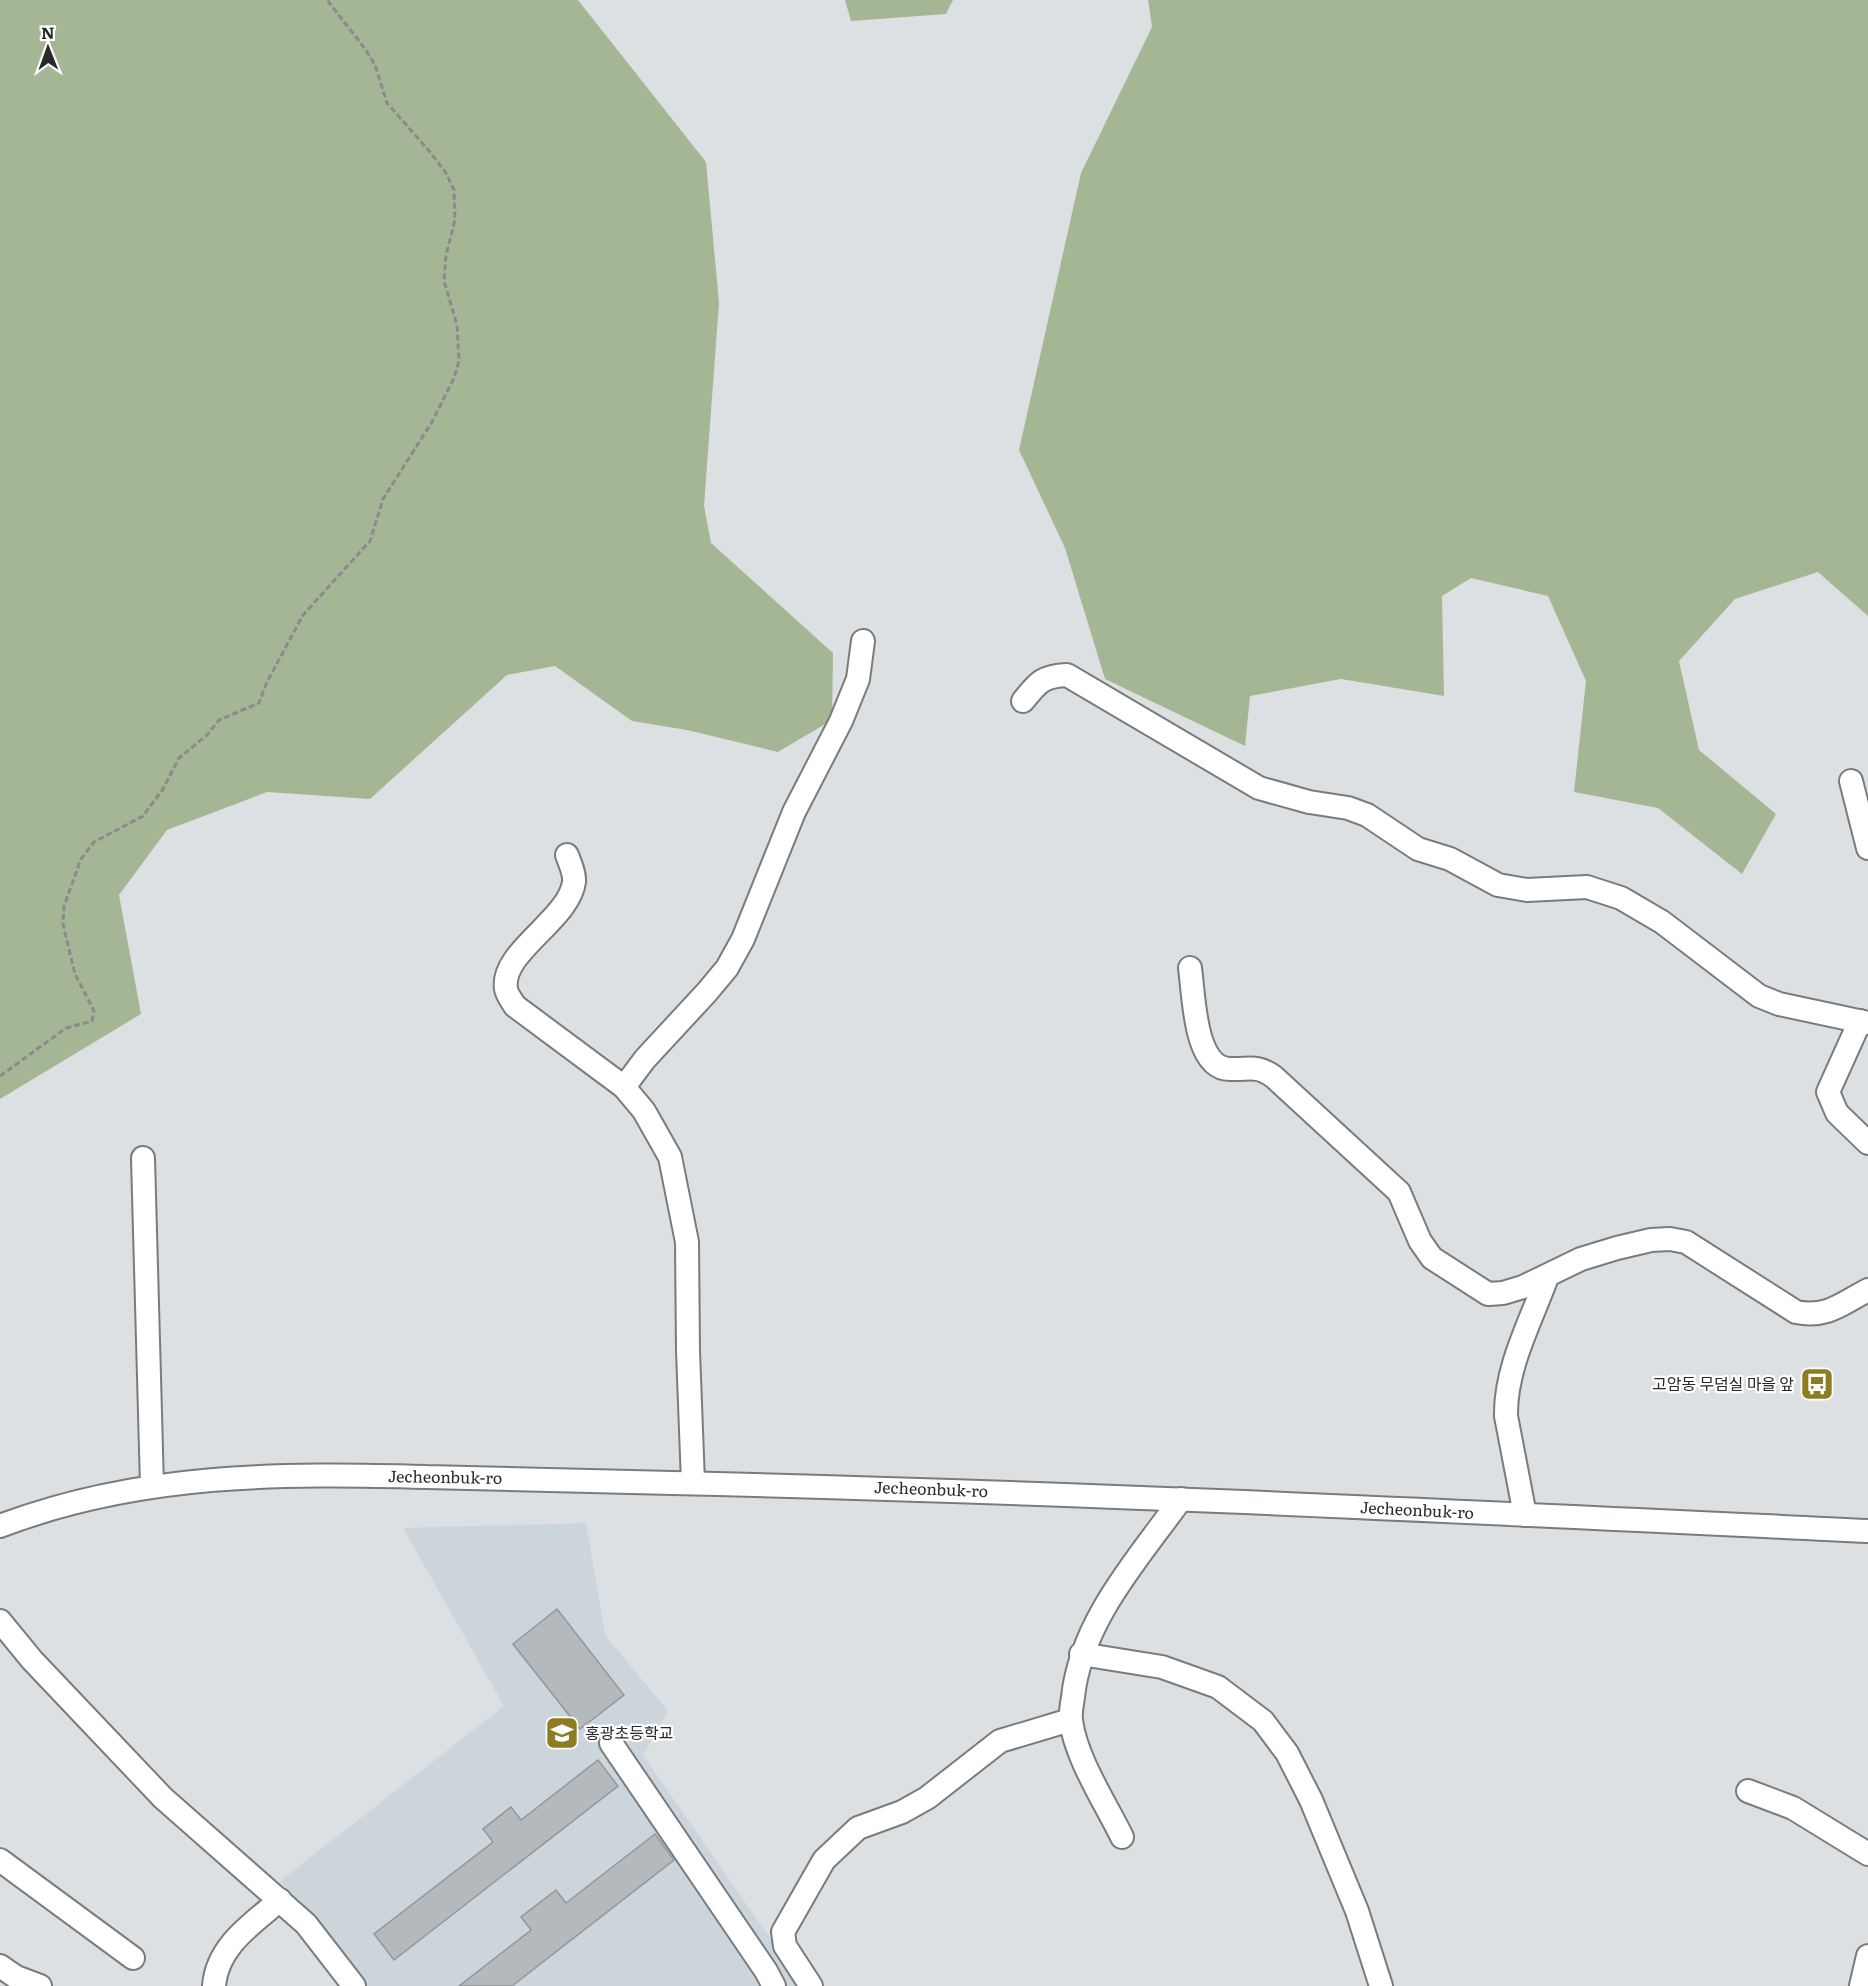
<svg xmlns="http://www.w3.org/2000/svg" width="1868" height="1986" font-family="Literata,'Noto Sans KR',serif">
	<rect width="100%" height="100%" fill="#dde0e2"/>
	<polygon fill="#ccd5dc" points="586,1523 605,1635 668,1711 643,1755 803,1986 365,1986 280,1881 504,1706 403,1528"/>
	<g fill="#a5b695">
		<polygon points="0,0 578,0 706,162 719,303 704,506 711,543 833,653 832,720 778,752 687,730 632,721 555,666 507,675 370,799 267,792 167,830 119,895 141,1014 0,1099"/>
		<polygon points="845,0 953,0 946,14 851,21"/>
		<polygon points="1148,0 1868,0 1868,616 1818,572 1735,599 1679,661 1699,750 1776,814 1742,874 1658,808 1574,792 1586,681 1548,596 1471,578 1442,596 1444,696 1341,679 1250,696 1245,746 1105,679 1065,548 1019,450 1081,173 1152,27"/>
	</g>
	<g fill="#b6b9bb" stroke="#949799" stroke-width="1.5">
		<polygon points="557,1609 624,1695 580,1729 513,1644"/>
		<polygon points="598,1760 618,1786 394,1960 374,1934 493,1842 483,1829 511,1807 521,1820"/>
		<polygon points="655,1834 674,1860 512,1986 459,1986 531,1930 521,1917 556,1890 566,1903"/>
	</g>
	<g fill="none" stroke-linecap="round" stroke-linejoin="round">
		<defs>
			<g id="minor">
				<path d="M1023 701C1038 682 1043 676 1067 675L1259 788 1309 802 1348 808 1367 815 1418 849 1450 859 1498 885 1527 890 1587 887 1621 898 1662 922 1759 996 1779 1004 1868 1023"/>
				<polyline points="1851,781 1868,848"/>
				<path d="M567 855C570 863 575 874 574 882 569 920 500 952 506 989 507 995 512 1001 515 1006L624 1087 644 1111 670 1157 687 1242 688 1351 693 1483"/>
				<path d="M1190 968C1194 995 1194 1069 1230 1069 1250 1070 1256 1064 1274 1077L1399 1192 1420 1241 1432 1258 1488 1294 1503 1293 1523 1287 1581 1259 1617 1248 1651 1240 1670 1239 1686 1242 1796 1312C1828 1318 1841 1304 1868 1290"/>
				<polyline points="1860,1021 1828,1092 1837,1113 1868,1143"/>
				<polyline points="624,1087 645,1059 707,992 727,968 743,939 794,812 841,721 858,679 863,641"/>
				<polyline points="143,1158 152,1486"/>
				<path d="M1525 1515 1506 1416C1505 1368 1531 1321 1547 1277"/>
				<path d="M0 1526C139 1473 281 1473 427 1477 509 1479 591 1481 672 1483 1071 1492 1469 1512 1868 1531"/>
				<polyline points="0,1621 32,1660 163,1798 306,1924 354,1986"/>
				<polyline points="1081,1654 1162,1667 1218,1687 1263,1721 1287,1753 1311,1800 1357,1911 1381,1986"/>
				<polyline points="611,1743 766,1971 774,1986"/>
				<polyline points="1748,1791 1793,1808 1868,1854"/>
				<path d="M1122 1837C1106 1804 1075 1757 1071 1720 1070 1713 1072 1704 1073 1697 1081 1621 1138 1559 1181 1499"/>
				<polyline points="0,1860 133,1958"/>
				<polyline points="0,1966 16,1977 40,1986"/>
				<path d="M214 1986C217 1946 252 1924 280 1900"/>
				<polyline points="811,1986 785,1946 783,1932 824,1860 858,1828 902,1812 927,1798 1000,1741 1070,1720"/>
				<polyline points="1861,1986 1868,1956"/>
			</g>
		</defs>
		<use href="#minor" stroke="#797b7d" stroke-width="26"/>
		<polyline stroke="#898b8d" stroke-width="3" stroke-dasharray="6 3" stroke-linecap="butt" points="0,1076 66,1028 92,1021 94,1011 75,974 63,924 64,906 81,859 94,842 143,816 163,789 179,758 207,735 219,720 259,703 267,682 303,615 370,541 383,499 432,422 454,378 459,361 457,325 444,281 446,255 455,220 454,190 446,173 430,152 387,103 375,65 366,50 327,0"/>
		<use href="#minor" stroke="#fff" stroke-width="22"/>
	</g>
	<defs>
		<symbol id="bus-square" viewBox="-11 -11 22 22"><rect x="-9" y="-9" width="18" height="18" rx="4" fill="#8c7d23" stroke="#fff"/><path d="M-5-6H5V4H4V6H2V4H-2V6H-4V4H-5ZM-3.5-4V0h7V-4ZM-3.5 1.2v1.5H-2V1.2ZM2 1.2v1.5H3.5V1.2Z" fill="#fff"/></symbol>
		<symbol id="school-square" viewBox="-11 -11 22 22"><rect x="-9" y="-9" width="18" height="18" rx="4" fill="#8c7d23" stroke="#fff"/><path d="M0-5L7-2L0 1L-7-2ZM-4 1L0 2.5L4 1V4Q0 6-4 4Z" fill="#fff"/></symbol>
	</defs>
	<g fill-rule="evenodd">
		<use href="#bus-square" x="1798" y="1365" width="38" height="38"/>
		<use href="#school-square" x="543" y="1714" width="38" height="38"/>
	</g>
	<g text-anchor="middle" stroke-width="4.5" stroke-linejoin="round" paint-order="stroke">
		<g font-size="16" fill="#28292a" stroke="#fff" text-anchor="end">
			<text x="1794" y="1390">고암동 무덤실 마을 앞</text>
			<text x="585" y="1739" text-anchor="start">홍광초등학교</text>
		</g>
		<g font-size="16" fill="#28292a" stroke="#fff">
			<text transform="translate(445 1477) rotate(1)" y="6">Jecheonbuk-ro</text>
			<text transform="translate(931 1489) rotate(2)" y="6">Jecheonbuk-ro</text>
			<text transform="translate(1417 1510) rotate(3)" y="6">Jecheonbuk-ro</text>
		</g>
	</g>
	<g transform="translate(48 48) rotate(359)" stroke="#ffffff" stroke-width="4.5" paint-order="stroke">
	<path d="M0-4.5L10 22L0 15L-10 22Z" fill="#28292a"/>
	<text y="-9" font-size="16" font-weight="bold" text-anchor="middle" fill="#28292a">N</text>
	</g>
</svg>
